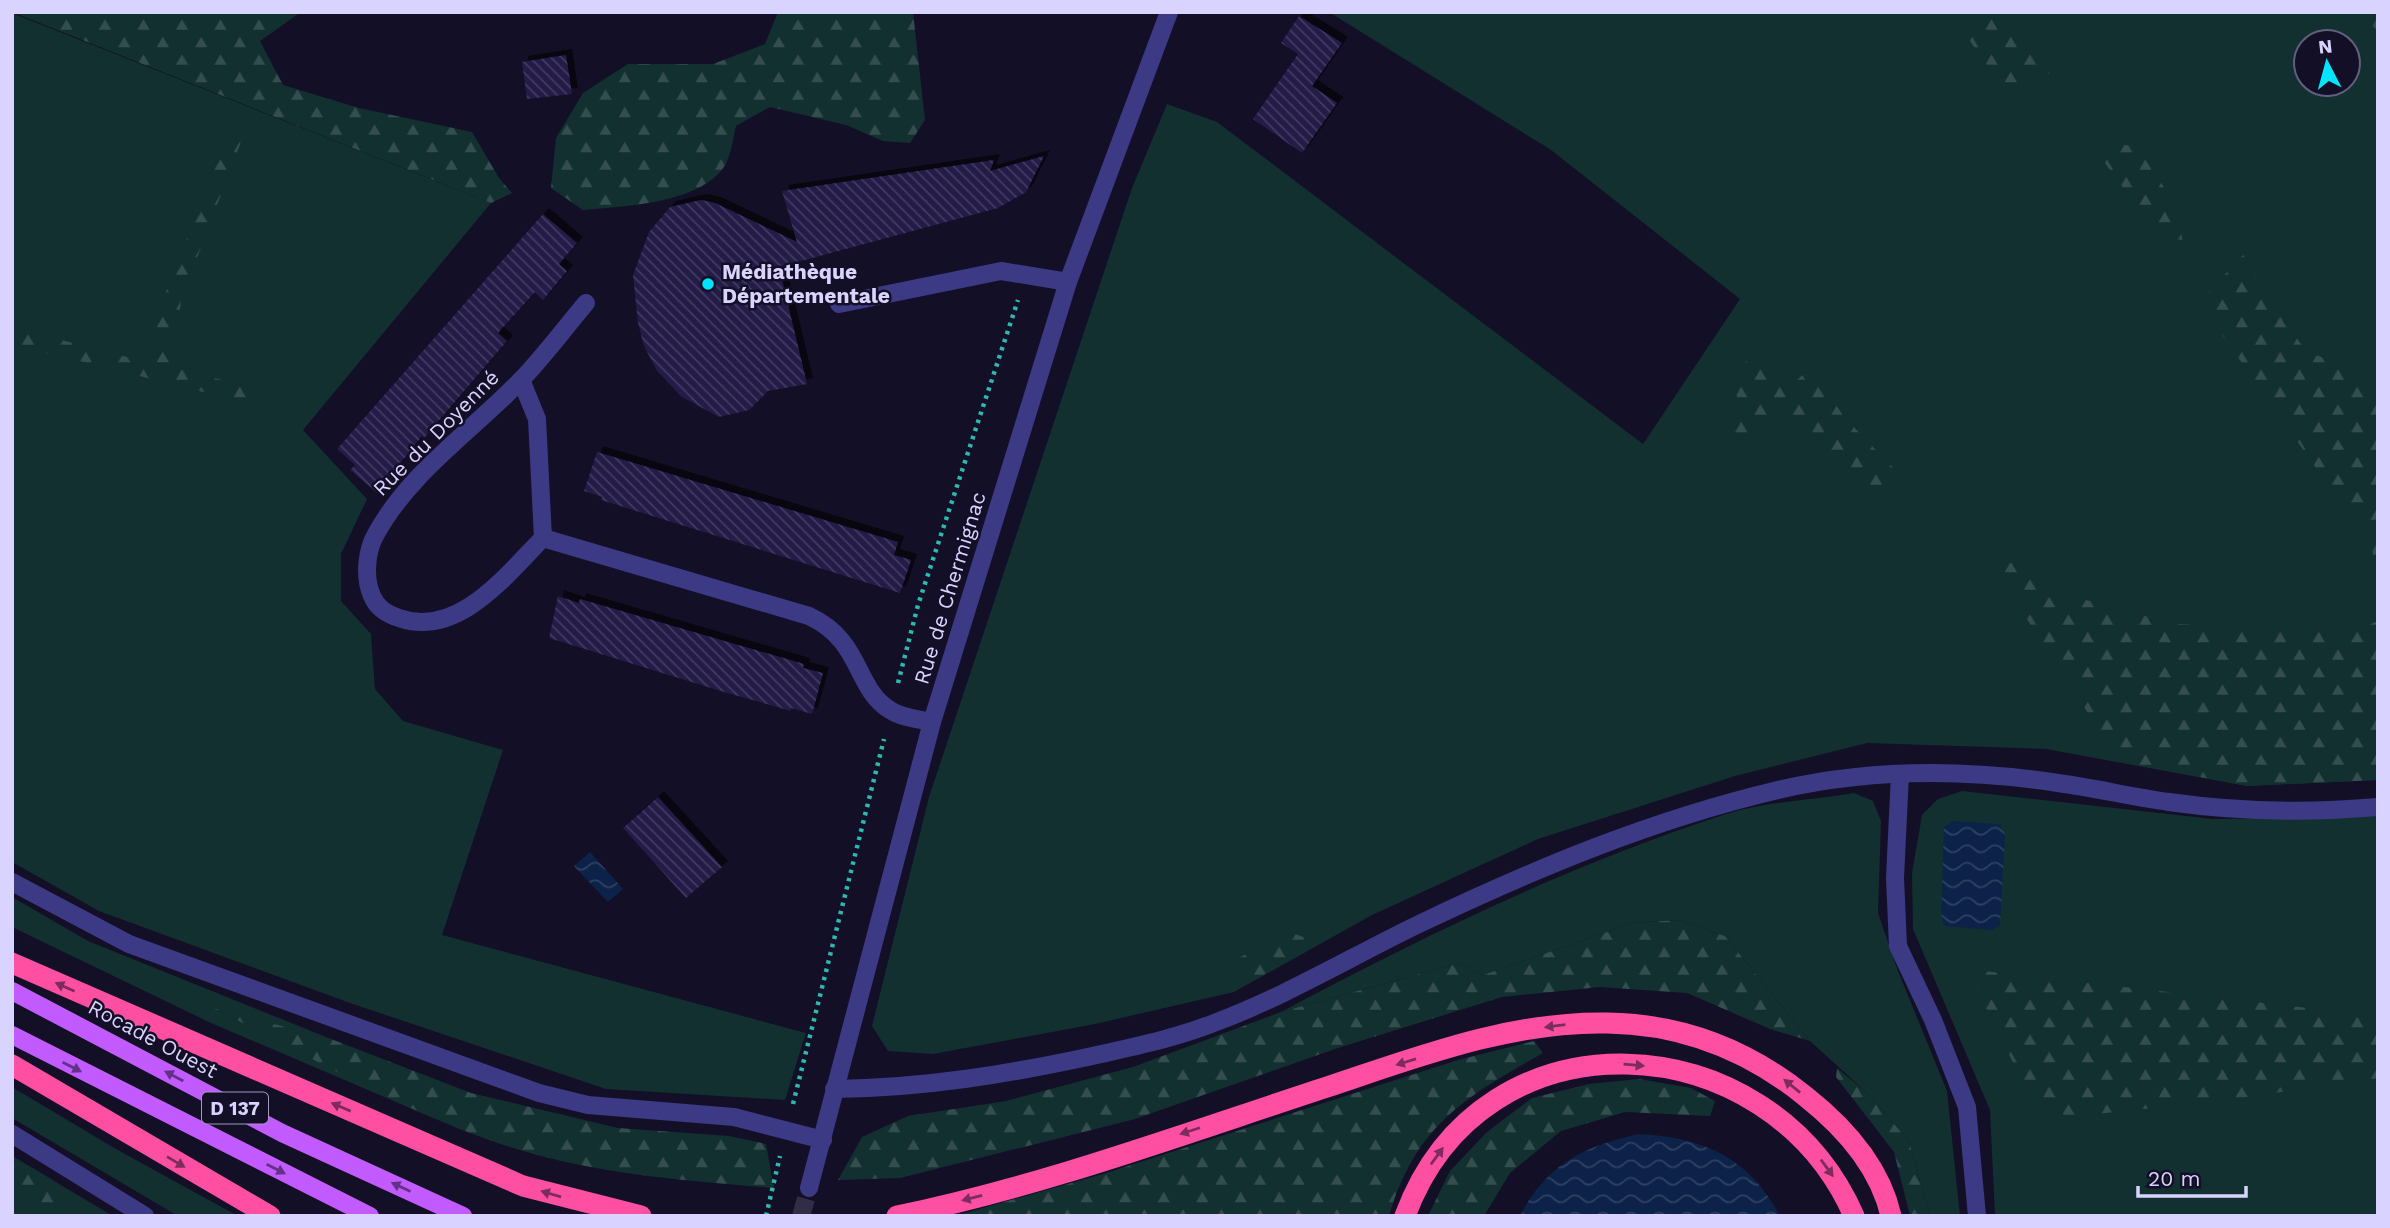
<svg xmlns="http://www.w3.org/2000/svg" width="2390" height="1228" font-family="'Work Sans',sans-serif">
	<defs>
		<pattern id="forest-firs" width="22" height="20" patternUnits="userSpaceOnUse" patternTransform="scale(1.75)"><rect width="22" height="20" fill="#12302f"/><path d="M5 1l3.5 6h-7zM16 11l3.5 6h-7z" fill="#344d4e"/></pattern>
		<pattern id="water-waves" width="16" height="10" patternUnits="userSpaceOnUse" patternTransform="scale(1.75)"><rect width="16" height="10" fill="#0c2248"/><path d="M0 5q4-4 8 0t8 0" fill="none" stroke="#2f4163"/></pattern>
		<pattern id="building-back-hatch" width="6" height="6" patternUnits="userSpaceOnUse" patternTransform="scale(1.75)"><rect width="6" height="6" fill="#241b47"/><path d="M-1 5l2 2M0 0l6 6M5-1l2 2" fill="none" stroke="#433b63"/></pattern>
		<filter id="shadow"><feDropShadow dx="6" dy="-6" stdDeviation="0" flood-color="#0009"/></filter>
	</defs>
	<rect width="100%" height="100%" fill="#130f26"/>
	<g fill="#12302f" fill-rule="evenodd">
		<path d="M1329 12H2378V780L2247 786 2046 749 1867 743 1735 776 1538 839 1372 915 1234 992 1095 1024 933 1054 888 1051 872 1026 929 797 1132 188 1167 104 1217 122 1643 444 1740 299 1551 150ZM2306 42H2348V84H2306Z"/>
		<polygon points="12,13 491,203 303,430 367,499 341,554 341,601 371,634 375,689 403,721 503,750 442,935 806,1033 785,1100 606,1089 350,1003 99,911 12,862"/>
		<polygon points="1962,791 2213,819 2378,816 2378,1216 1995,1216 1990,1110 1913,929 1912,873 1922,815 1938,799"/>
		<path d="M1854 793 1873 801 1881 821 1878 913 1898 971 1947 1091 1960 1216H1930L1909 1141 1866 1092 1810 1041 1725 936 1678 920 1633 923 1483 975 1459 963 1281 1012C1423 936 1570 865 1723 815 1762 802 1813 800 1854 793Z"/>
		<polygon points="12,897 88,941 331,1039 217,1010 438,1120 211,1023 12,927"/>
		<polygon points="12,1087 116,1149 238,1216 178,1216 12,1118"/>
		<polygon points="12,1156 113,1216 12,1216"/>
	</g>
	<g fill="url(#forest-firs)">
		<polygon points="12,12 301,12 260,41 283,85 359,108 472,132 499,178 512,193 491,203"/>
		<path d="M778 12H913L925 120 910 143 883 141 846 125 770 107 736 126C733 138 731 157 724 167 698 204 624 206 583 210L551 188 556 138 583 93 628 64H713L765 44Z"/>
		<polygon points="1949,12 2011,12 2018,29 2050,73 2017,89 2003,87"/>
		<polygon points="2357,12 2378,12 2378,31"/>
		<polygon points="234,119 247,126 181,300 175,353 182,370 255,388 254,398 239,401 12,344 12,327 138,360 150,356 158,312"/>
		<polygon points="2116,143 2137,147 2174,202 2185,251 2172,255 2102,159"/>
		<polygon points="2243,255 2306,352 2366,371 2378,393 2378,576 2371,546 2199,302"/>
		<polygon points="1748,360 1792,384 1811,368 1844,417 1903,478 1885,506 1783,417 1750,441 1714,436 1740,403 1728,377"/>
		<polygon points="2027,562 2071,596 2175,624 2357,630 2378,621 2378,780 2247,786 2120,762 1991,564"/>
		<polygon points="1678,920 1725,936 1810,1041 1770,1029 1687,993 1600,987 1502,997 1338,1048 1135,1119 900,1178 838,1180 862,1137 908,1116 1006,1101 1133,1067 1281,1012 1459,963 1483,975 1633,923"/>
		<polygon points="1289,932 1321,943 1247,984 1229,963"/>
		<polygon points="1967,969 2378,1016 2378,1078 2212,1102 2067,1117 2027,1091"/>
		<path d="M213 1008 331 1039 471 1093 618 1128 729 1136 766 1144 774 1188C694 1181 615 1176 537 1155 423 1124 318 1060 213 1008Z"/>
		<path d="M1534 1041 1543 1053C1465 1097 1416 1125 1389 1216H955L1103 1174 1458 1060Z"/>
		<polygon points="1837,1068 1866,1092 1909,1141 1930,1216 1910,1216 1894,1152 1836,1077"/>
		<polygon points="1639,1079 1691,1088 1715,1101 1710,1116 1625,1112 1561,1131 1510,1173 1484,1216 1428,1216 1450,1171 1487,1132 1532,1098 1589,1084"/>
		<polygon points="12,1156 53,1180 55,1208 36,1210 12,1195"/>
	</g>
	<g fill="url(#water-waves)">
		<polygon points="1953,821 2000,824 2005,835 2000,925 1992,930 1944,926 1941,914 1944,827"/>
		<polygon points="590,852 623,889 608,902 574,866"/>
		<path d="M1639 1134C1705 1138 1748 1157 1780 1216H1520C1546 1164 1585 1146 1639 1134Z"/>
	</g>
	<g fill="url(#building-back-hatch)" filter="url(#shadow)">
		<polygon points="1299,16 1342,43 1312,86 1337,103 1302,153 1253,119 1298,54 1281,43"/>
		<polygon points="566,55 572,94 527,99 522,62"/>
		<polygon points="1044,156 1026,192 998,208 779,267 807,384 768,391 749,410 719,417 682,397 657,371 644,346 638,323 633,275 649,232 670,207 701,200 715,203 797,242 782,191 994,160 990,171"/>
		<polygon points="543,214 577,243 559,264 567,271 543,300 535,292 498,333 507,341 424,438 422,436 377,493 350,470 355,465 337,449"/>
		<polygon points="597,452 898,542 894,555 911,560 900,593 601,500 602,497 584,491"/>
		<polygon points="558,596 579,603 580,599 804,664 803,668 823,673 812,714 791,708 791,711 724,692 549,638"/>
		<polygon points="658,797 722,867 686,898 623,828"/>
	</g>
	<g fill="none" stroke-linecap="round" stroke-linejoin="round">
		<polyline stroke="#312d47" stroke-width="18" stroke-dasharray="18 9" stroke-linecap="butt" points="801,1216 809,1188"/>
		<g stroke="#2fb8b0" stroke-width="4.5" stroke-dasharray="3.5 5" stroke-linecap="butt">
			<polyline points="898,683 918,605 1018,300"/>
			<polyline points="793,1104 884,739"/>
			<polyline points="766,1216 780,1156"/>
		</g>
		<g stroke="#3d3a85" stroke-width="18">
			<path d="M586 303C564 329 544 356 521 380 472 431 410 472 376 534 366 551 364 578 372 596 377 608 386 614 399 618 458 639 507 574 543 538L809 616C863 641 854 688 890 710 902 718 918 719 932 722"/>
			<polyline points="839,304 1001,271 1068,282"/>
			<polyline points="521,380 537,419 543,538"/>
			<polyline points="1900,774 1895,878 1898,946 1933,1020 1967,1107 1977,1216"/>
			<polyline points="12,882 129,944 539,1093 588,1105 734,1117 823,1140"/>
			<path d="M834 1089C924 1088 1010 1074 1097 1055 1136 1046 1176 1038 1214 1023 1284 997 1349 958 1417 925 1534 869 1651 820 1778 790 1869 769 1966 769 2058 783 2095 788 2132 797 2169 802 2239 812 2308 813 2378 807"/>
			<polyline points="12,1134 145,1216"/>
			<polyline points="809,1188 932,722 1068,282 1169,12"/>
		</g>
		<g stroke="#c25bff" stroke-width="18">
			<polyline points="12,991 282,1133 463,1216"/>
			<polyline points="12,1035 370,1216"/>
		</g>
		<g stroke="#ff4fa3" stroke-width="21">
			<polyline points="12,963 523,1186 641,1216"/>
			<polyline points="12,1065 270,1216"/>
			<path d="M897 1216C1043 1186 1186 1133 1327 1087 1417 1057 1511 1021 1607 1023 1681 1024 1748 1050 1805 1096 1843 1126 1880 1167 1891 1216"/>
			<path d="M1405 1216C1483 1005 1769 1022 1854 1216"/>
		</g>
	</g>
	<defs><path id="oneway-solid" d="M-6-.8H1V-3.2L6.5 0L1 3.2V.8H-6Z" transform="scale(1.75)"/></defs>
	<g fill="#7d2c5e">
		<use href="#oneway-solid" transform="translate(65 987) rotate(-156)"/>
		<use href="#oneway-solid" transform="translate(1555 1026) rotate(173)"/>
		<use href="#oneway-solid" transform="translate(1406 1062) rotate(163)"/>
		<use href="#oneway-solid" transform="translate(1634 1065) rotate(5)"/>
		<use href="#oneway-solid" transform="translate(1792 1086) rotate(-141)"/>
		<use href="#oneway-solid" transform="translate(341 1107) rotate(-157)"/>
		<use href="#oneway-solid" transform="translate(1190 1131) rotate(162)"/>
		<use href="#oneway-solid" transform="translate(1437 1156) rotate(-54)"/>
		<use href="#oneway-solid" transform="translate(176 1162) rotate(31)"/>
		<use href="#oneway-solid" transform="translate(1827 1168) rotate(54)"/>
		<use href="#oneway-solid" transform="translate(551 1194) rotate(-164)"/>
		<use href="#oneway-solid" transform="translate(972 1198) rotate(166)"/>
	</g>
	<g fill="#623188">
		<use href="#oneway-solid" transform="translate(72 1067) rotate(27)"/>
		<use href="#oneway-solid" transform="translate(174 1076) rotate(-152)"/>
		<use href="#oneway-solid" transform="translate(276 1169) rotate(27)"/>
		<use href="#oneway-solid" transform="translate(401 1187) rotate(-155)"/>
	</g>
	<circle fill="#00e5ff" stroke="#130f26" stroke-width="2.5" cx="708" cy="284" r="7"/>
	<g text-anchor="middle" stroke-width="5" stroke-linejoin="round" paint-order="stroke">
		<rect fill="#130f26" stroke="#9e99be" stroke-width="2" x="202" y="1092.5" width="66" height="31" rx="5"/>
		<g font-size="19" font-weight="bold" fill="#d9d4ff">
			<text x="235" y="1115">D 137</text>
		</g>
		<g font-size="21" font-weight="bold" fill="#d9d4ff" stroke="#130f26" text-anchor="start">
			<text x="722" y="279">Médiathèque<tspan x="722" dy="24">Départementale</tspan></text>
		</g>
		<g font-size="21" fill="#d9d4ff" stroke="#130f26">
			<text transform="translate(436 433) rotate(-45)" y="7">Rue du Doyenné</text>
			<text transform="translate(950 588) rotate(-73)" y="7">Rue de Chermignac</text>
			<text transform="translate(153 1039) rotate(28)" y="7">Rocade Ouest</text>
		</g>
	</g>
	<rect width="2390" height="1228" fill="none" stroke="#d9d4ff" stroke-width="28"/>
	<g transform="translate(2327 63) rotate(354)"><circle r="33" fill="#130f26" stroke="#625e7d" stroke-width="2"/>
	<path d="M0-5L12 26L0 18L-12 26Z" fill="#00e5ff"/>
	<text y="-10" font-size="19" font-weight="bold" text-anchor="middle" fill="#d9d4ff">N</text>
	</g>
	<path d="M2138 1186v10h108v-10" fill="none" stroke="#d9d4ff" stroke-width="3.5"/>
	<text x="2148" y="1186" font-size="21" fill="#d9d4ff" stroke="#130f26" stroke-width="5" paint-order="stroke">20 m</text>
</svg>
